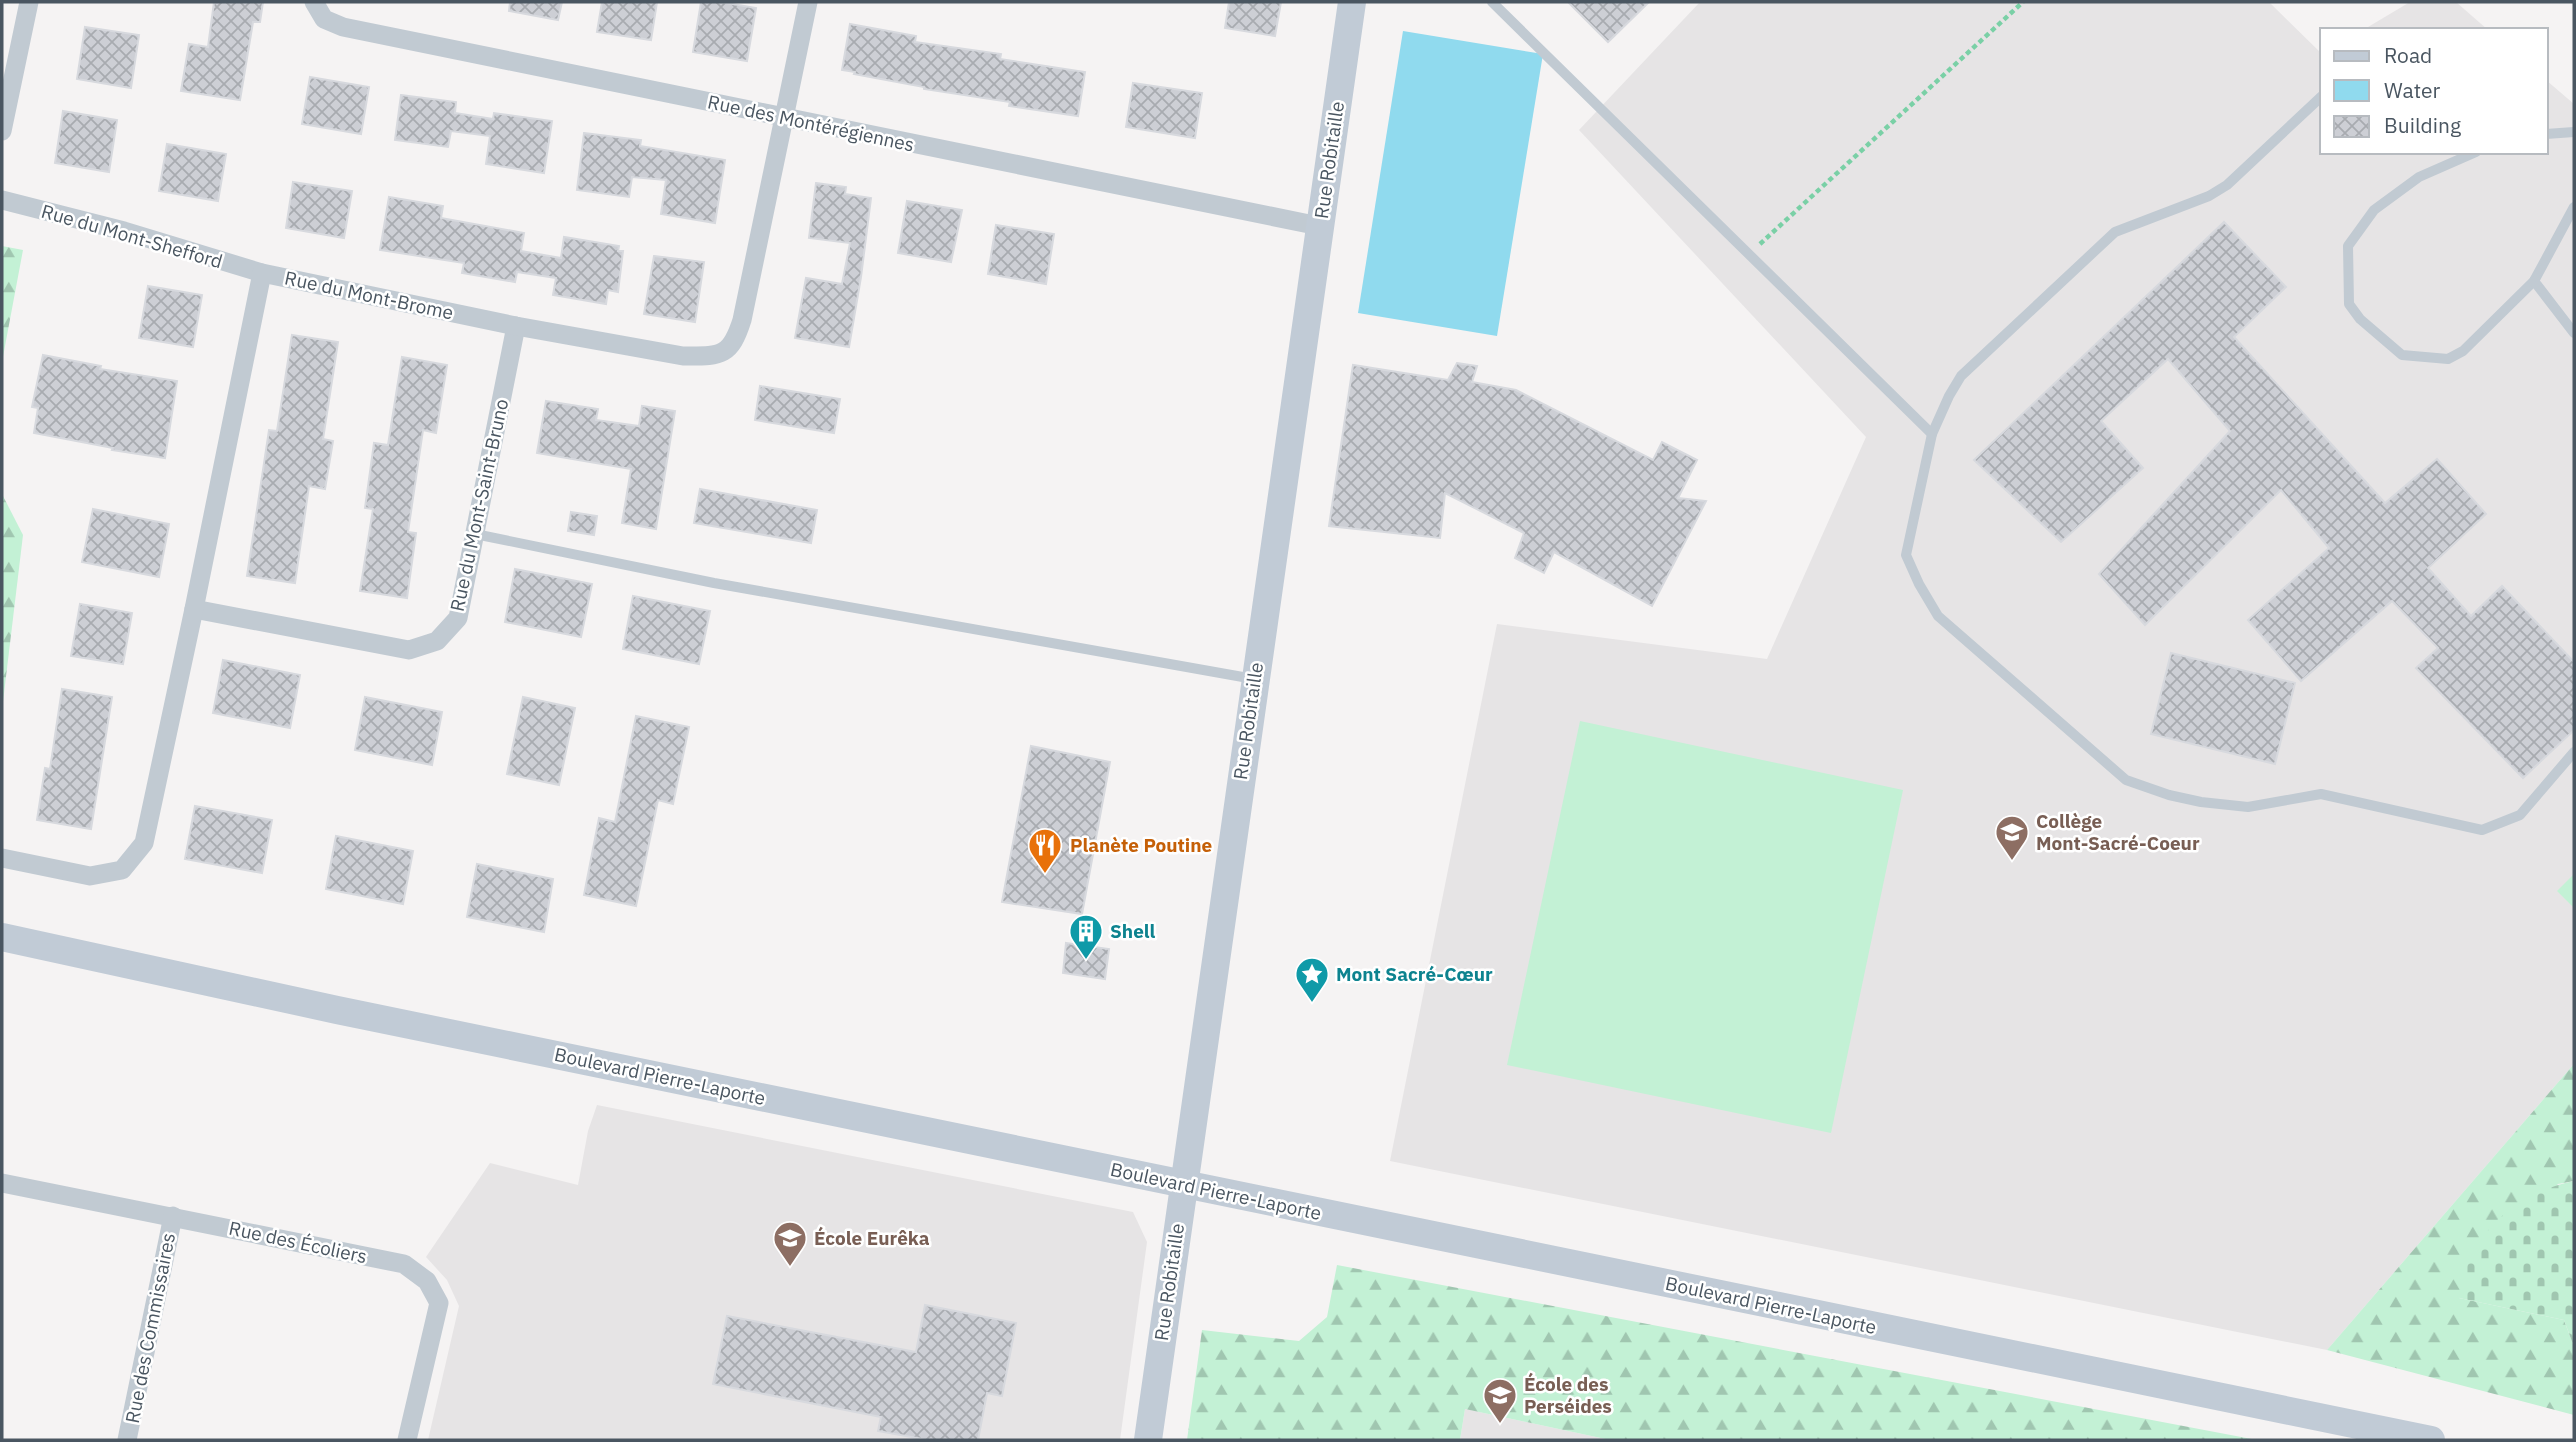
<svg xmlns="http://www.w3.org/2000/svg" width="2576" height="1442" font-family="'IBM Plex Sans',sans-serif">
	<defs>
		<pattern id="forest-firs" width="22" height="20" patternUnits="userSpaceOnUse" patternTransform="scale(1.75)"><rect width="22" height="20" fill="#c3f1d5"/><path d="M5 1l3.5 6h-7zM16 11l3.5 6h-7z" fill="#a0c6b0"/></pattern>
		<pattern id="cemetery-stones" width="16" height="16" patternUnits="userSpaceOnUse" patternTransform="scale(1.75)"><rect width="16" height="16" fill="#c3f1d5"/><path d="M2 7V4a2 2 0 0 1 4 0v3zM10 15v-3a2 2 0 0 1 4 0v3z" fill="#a0c6b0"/></pattern>
		<pattern id="building-cross-hatch" width="8" height="8" patternUnits="userSpaceOnUse" patternTransform="scale(1.75)"><rect width="8" height="8" fill="#cdcfd5"/><path d="M0 0l8 8M0 8l8-8" fill="none" stroke="#a8abb0"/></pattern>
	</defs>
	<rect width="100%" height="100%" fill="#f5f3f3"/>
	<g fill="#e6e4e5">
		<polygon points="1700,2 2269,2 2322,54 2322,152 2546,152 2546,80 2574,104 2574,1064 2327,1350 1390,1161 1497,624 1767,659 1866,437 1579,130"/>
		<polygon points="2410,2 2456,2 2488,30 2363,30"/>
		<polygon points="597,1105 1133,1212 1147,1242 1120,1440 428,1440 459,1306 447,1280 426,1257 490,1163 578,1185 588,1131"/>
		<polygon points="1465,1409 1610,1440 1460,1440"/>
	</g>
	<g fill="#c3f1d5">
		<polygon points="1580,721 1903,790 1831,1133 1507,1065"/>
		<polygon points="2574,874 2574,908 2557,891"/>
	</g>
	<g fill="url(#forest-firs)">
		<polygon points="2,246 23,250 2,362"/>
		<polygon points="2,494 23,535 2,710"/>
		<polygon points="2574,1064 2574,1181 2558,1184 2459,1298 2564,1320 2574,1347 2574,1415 2327,1350"/>
		<polygon points="1337,1265 2257,1440 1610,1440 1465,1409 1460,1440 1187,1440 1202,1330 1299,1341 1327,1317"/>
	</g>
	<path fill="url(#cemetery-stones)" d="M2574 1181V1347L2564 1320 2459 1298C2462 1288 2463 1276 2467 1266 2486 1219 2526 1191 2574 1181Z"/>
	<polygon fill="#90daee" points="1403,31 1543,54 1497,336 1358,313"/>
	<g fill="url(#building-cross-hatch)" stroke="#d7d9de" stroke-width="2">
		<polygon points="214,2 263,2 260,22 253,22 240,100 181,91 189,44 208,47"/>
		<polygon points="510,2 562,2 558,20 509,11"/>
		<polygon points="602,2 657,2 651,40 597,32"/>
		<polygon points="701,2 721,2 756,8 747,61 693,52"/>
		<polygon points="1229,2 1281,2 1275,36 1225,28"/>
		<polygon points="1568,2 1649,2 1608,42"/>
		<polygon points="850,24 916,36 915,42 1001,54 1000,59 1085,72 1078,116 1009,106 1010,102 924,89 924,87 854,74 855,72 842,70"/>
		<polygon points="85,27 139,35 131,88 77,79"/>
		<polygon points="310,77 369,87 361,134 302,124"/>
		<polygon points="1133,83 1202,93 1195,138 1126,127"/>
		<polygon points="401,95 456,102 455,113 493,119 494,113 552,121 544,173 486,164 490,136 451,131 448,147 395,140"/>
		<polygon points="63,111 117,120 109,172 55,163"/>
		<polygon points="584,133 641,140 640,146 725,160 715,223 661,214 666,180 632,177 629,197 577,190"/>
		<polygon points="167,144 226,154 218,201 159,191"/>
		<polygon points="293,182 352,191 344,238 286,228"/>
		<polygon points="816,183 846,187 845,194 871,198 861,277 849,347 795,338 806,278 842,284 850,243 809,238"/>
		<polygon points="389,197 443,206 441,218 524,233 521,251 561,258 564,237 619,246 618,251 623,251 618,292 608,290 606,304 553,295 556,278 517,272 515,282 462,273 464,263 380,250"/>
		<polygon points="907,201 962,210 951,262 898,253"/>
		<polygon points="2224,222 2286,287 2234,337 2385,503 2437,459 2486,514 2428,568 2471,616 2502,586 2574,662 2574,730 2523,778 2416,668 2438,648 2392,601 2301,681 2248,620 2329,548 2281,490 2145,625 2099,574 2230,431 2168,359 2101,421 2143,468 2061,542 1974,460"/>
		<polygon points="996,225 1054,234 1046,284 988,274"/>
		<polygon points="654,256 704,262 695,322 644,314"/>
		<polygon points="148,286 202,295 193,347 139,338"/>
		<polygon points="292,335 338,342 323,439 333,441 325,489 309,486 295,583 247,576 269,430 277,431"/>
		<polygon points="43,355 101,366 100,369 177,381 165,458 112,450 113,448 34,433 38,408 32,407"/>
		<polygon points="402,357 447,365 436,433 423,430 408,532 416,533 407,598 360,591 373,509 365,508 374,443 388,445"/>
		<polygon points="1457,363 1477,366 1472,382 1516,390 1653,460 1662,442 1697,460 1678,498 1706,501 1652,606 1554,552 1544,573 1515,558 1524,533 1445,493 1440,538 1329,526 1353,365 1448,380"/>
		<polygon points="760,386 840,399 834,433 755,420"/>
		<polygon points="546,401 598,409 596,420 639,426 642,406 675,411 656,529 622,523 631,469 537,453"/>
		<polygon points="700,489 817,510 811,543 694,523"/>
		<polygon points="93,509 169,524 159,577 82,562"/>
		<polygon points="571,512 597,516 594,535 568,531"/>
		<polygon points="515,569 592,584 581,637 505,622"/>
		<polygon points="633,596 710,611 699,664 623,649"/>
		<polygon points="80,604 132,613 123,664 71,656"/>
		<polygon points="2171,653 2295,683 2275,764 2151,734"/>
		<polygon points="223,660 300,675 290,728 213,713"/>
		<polygon points="62,689 112,697 91,829 37,820 45,768 50,769"/>
		<polygon points="365,697 442,712 432,765 355,750"/>
		<polygon points="523,697 575,708 559,785 507,774"/>
		<polygon points="636,716 689,727 673,804 658,800 636,906 584,895 599,818 615,822"/>
		<polygon points="1031,746 1110,762 1082,914 1002,902"/>
		<polygon points="195,806 272,820 262,873 185,859"/>
		<polygon points="336,836 413,851 403,904 326,889"/>
		<polygon points="477,864 553,879 544,932 467,917"/>
		<polygon points="1066,943 1109,949 1105,979 1063,973"/>
		<polygon points="925,1305 1016,1323 1002,1396 987,1393 978,1440 928,1440 878,1431 881,1417 713,1384 727,1316 916,1352"/>
	</g>
	<g fill="none" stroke-linecap="round" stroke-linejoin="round">
		<polyline stroke="#7ad0a6" stroke-width="4.5" stroke-dasharray="5 3.5" stroke-linecap="butt" points="1760,244 2023,2"/>
		<g stroke="#c1cad2" stroke-width="10">
			<polyline points="1492,2 1932,434"/>
			<polyline points="2322,96 2227,185 2209,196 2115,232 1961,376 1949,396 1932,434 1906,555 1919,584 1938,616 2126,780 2169,795 2201,802 2248,807 2321,794 2482,830 2520,815 2574,752"/>
			<polyline points="2546,134 2574,132"/>
			<polyline points="2476,152 2419,177 2374,210 2348,246 2349,304 2360,319 2402,355 2448,359 2463,351 2534,281 2574,207"/>
			<polyline points="2534,281 2574,333"/>
			<polyline points="475,534 714,583 1254,679"/>
		</g>
		<g stroke="#c1cad2" stroke-width="19">
			<polyline points="314,2 324,19 343,27 1319,226"/>
			<polyline points="2,131 29,2"/>
			<polyline points="2,200 124,231 262,273"/>
			<polyline points="194,609 409,650 437,641 458,618 516,326"/>
			<path d="M2 858 90 876 122 870 144 843 194 609 262 273 516 326 683 356C720 356 730 358 742 320L808 2"/>
			<polyline points="2,1183 404,1264 427,1281 439,1303 407,1440"/>
			<polyline points="127,1440 173,1216"/>
		</g>
		<g stroke="#c1cbd6" stroke-width="28">
			<polyline points="2,937 337,1010 2431,1440"/>
			<polyline points="1148,1440 1352,2"/>
		</g>
	</g>
	<defs>
		<symbol id="school-pin" viewBox="-11 -11 22 30"><path d="M0 17L-7.5 6A9.5 9.5 0 1 1 7.5 6Z" fill="#8d6e63" stroke="#fff"/><path d="M0-5L7-2L0 1L-7-2ZM-4 1L0 2.5L4 1V4Q0 6-4 4Z" fill="#fff"/></symbol>
		<symbol id="restaurant-pin" viewBox="-11 -11 22 30"><path d="M0 17L-7.5 6A9.5 9.5 0 1 1 7.5 6Z" fill="#e8710a" stroke="#fff"/><path d="M-5-6h1v4h1v-4h1v4h1v-4h1v5L-1.5 .5V6h-2V.5L-5-1ZM5-6V6H3V1.5H1.5Q1.5-4 5-6Z" fill="#fff"/></symbol>
		<symbol id="building-pin" viewBox="-11 -11 22 30"><path d="M0 17L-7.5 6A9.5 9.5 0 1 1 7.5 6Z" fill="#0f9aa8" stroke="#fff"/><path d="M-4-6H4V6H1V3H-1V6H-4ZM-2.5-4.3h1.7v1.8h-1.7ZM.8-4.3h1.7v1.8H.8ZM-2.5-1h1.7V.8h-1.7ZM.8-1h1.7V.8H.8Z" fill="#fff"/></symbol>
		<symbol id="sight-pin" viewBox="-11 -11 22 30"><path d="M0 17L-7.5 6A9.5 9.5 0 1 1 7.5 6Z" fill="#0f9aa8" stroke="#fff"/><path d="M0-6L1.8-2.2L6-1.7L2.9 1.2L3.7 5.4L0 3.3L-3.7 5.4L-2.9 1.2L-6-1.7L-1.8-2.2Z" fill="#fff"/></symbol>
	</defs>
	<g fill-rule="evenodd">
		<use href="#school-pin" x="1993" y="813" width="38" height="52"/>
		<use href="#restaurant-pin" x="1026" y="826" width="38" height="52"/>
		<use href="#building-pin" x="1067" y="912" width="38" height="52"/>
		<use href="#sight-pin" x="1293" y="955" width="38" height="52"/>
		<use href="#school-pin" x="771" y="1219" width="38" height="52"/>
		<use href="#school-pin" x="1481" y="1376" width="38" height="52"/>
	</g>
	<g text-anchor="middle" stroke-width="5" stroke-linejoin="round" paint-order="stroke">
		<g font-size="19" fill="#4a5661" stroke="#fff">
			<text transform="translate(811 123) rotate(12)" y="7">Rue des Montérégiennes</text>
			<text transform="translate(1329 160) rotate(-82)" y="7">Rue Robitaille</text>
			<text transform="translate(132 236) rotate(16)" y="7">Rue du Mont-Shefford</text>
			<text transform="translate(369 295) rotate(12)" y="7">Rue du Mont-Brome</text>
			<text transform="translate(479 505) rotate(-78)" y="7">Rue du Mont-Saint-Bruno</text>
			<text transform="translate(1248 721) rotate(-82)" y="7">Rue Robitaille</text>
			<text transform="translate(660 1076) rotate(12)" y="7">Boulevard Pierre-Laporte</text>
			<text transform="translate(1216 1191) rotate(12)" y="7">Boulevard Pierre-Laporte</text>
			<text transform="translate(298 1242) rotate(12)" y="7">Rue des Écoliers</text>
			<text transform="translate(1169 1282) rotate(-82)" y="7">Rue Robitaille</text>
			<text transform="translate(1771 1305) rotate(12)" y="7">Boulevard Pierre-Laporte</text>
			<text transform="translate(150 1328) rotate(-79)" y="7">Rue des Commissaires</text>
		</g>
		<g font-size="19" font-weight="bold" fill="#785e54" stroke="#fff" text-anchor="start">
			<text x="2036" y="828">Collège<tspan x="2036" dy="22">Mont-Sacré-Coeur</tspan></text>
			<text x="814" y="1245">École Eurêka</text>
			<text x="1524" y="1391">École des<tspan x="1524" dy="22">Perséides</tspan></text>
		</g>
		<g font-size="19" font-weight="bold" fill="#c56008" stroke="#fff" text-anchor="start">
			<text x="1070" y="852">Planète Poutine</text>
		</g>
		<g font-size="19" font-weight="bold" fill="#0d838f" stroke="#fff" text-anchor="start">
			<text x="1110" y="938">Shell</text>
			<text x="1336" y="981">Mont Sacré-Cœur</text>
		</g>
	</g>
	<rect width="2576" height="1442" fill="none" stroke="#4a5661" stroke-width="7"/>
	<rect x="2320" y="28" width="228" height="126" fill="#ffffff" stroke="#b7bbc0" stroke-width="2"/>
	<rect x="2334" y="51" width="35" height="10" fill="#c1cbd6" stroke="#b7bbc0" stroke-width="2"/>
	<text x="2384" y="63" font-size="21" fill="#4a5661">Road</text>
	<rect x="2334" y="80" width="35" height="21" fill="#90daee" stroke="#b7bbc0" stroke-width="2"/>
	<text x="2384" y="98" font-size="21" fill="#4a5661">Water</text>
	<rect x="2334" y="116" width="35" height="21" fill="url(#building-cross-hatch)" stroke="#b7bbc0" stroke-width="2"/>
	<text x="2384" y="133" font-size="21" fill="#4a5661">Building</text>
</svg>
